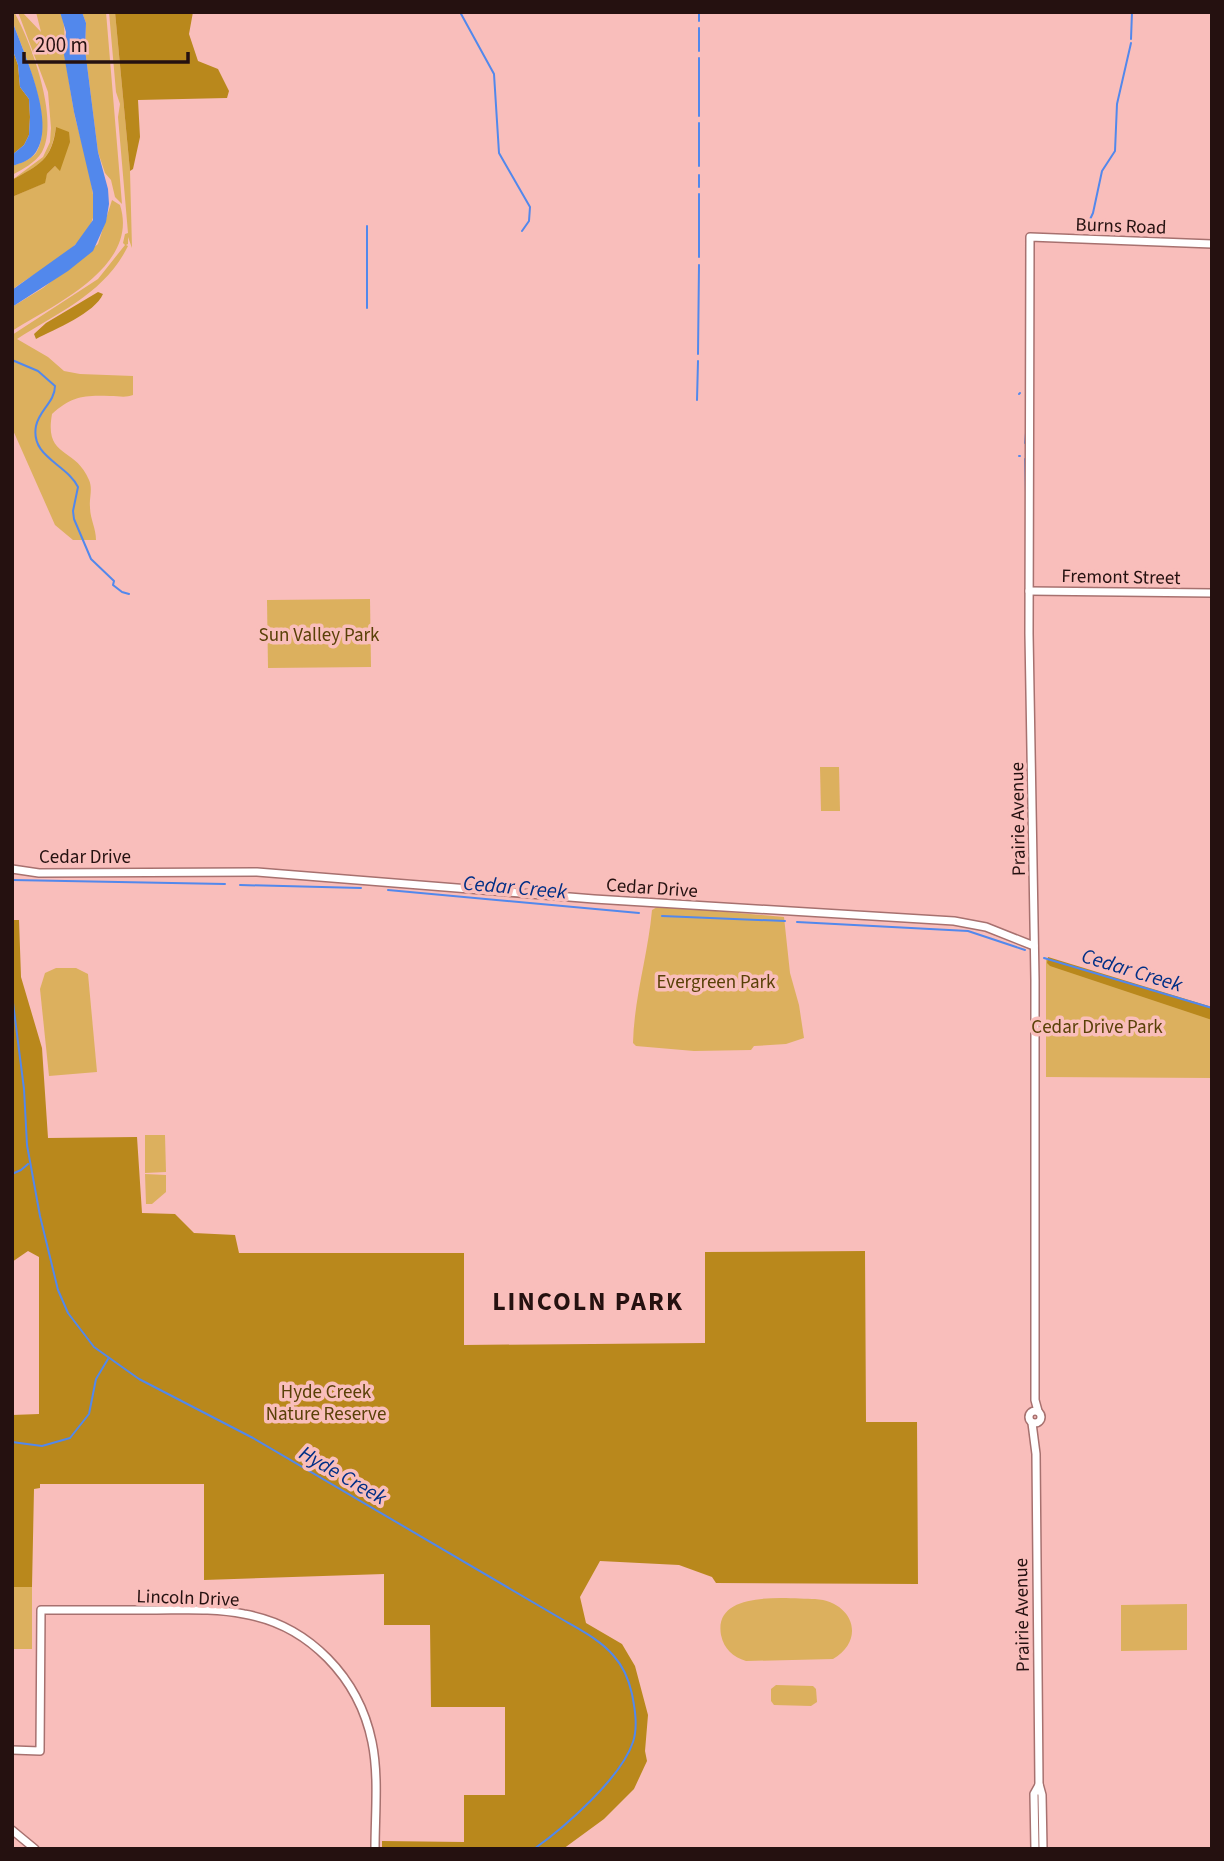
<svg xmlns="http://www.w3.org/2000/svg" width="1224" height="1861" font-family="'Source Sans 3',sans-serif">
	<rect width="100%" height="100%" fill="#f9bebb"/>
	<g fill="#dcb05e">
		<path d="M12 12H14C31 41 60 121 42 152 35 163 23 169 12 175V166C21 163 30 160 36 153 56 123 23 51 12 20Z"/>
		<path d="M18 12H22L41 32 36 12H60C68 29 62 43 65 59 69 78 71 98 75 117 81 141 100 200 92 221 81 251 36 271 12 290V197L44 183 47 174 55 166 60 170 56 127C51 160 40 165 12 180L43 157 50 142 51 128 48 92Z"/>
		<polygon points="82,12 106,12 122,204 115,197 111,180 105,173 98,152 85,49 86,23"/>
		<path d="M109 12H115L130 171 132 248 128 237V244L126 245 128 246C105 293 59 312 17 339L48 357 64 371 80 374 133 376V395C125 398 119 396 110 396 84 395 72 396 52 414 44 459 75 446 89 480 93 489 89 498 90 507 90 519 96 528 96 540H73L55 525 12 428V335L98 279 125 245 123 243 125 234 128 233 118 117 120 104 116 92Z"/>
		<path d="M112 200 120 205C140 267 53 305 12 331V307L43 288 98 244Z"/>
		<polygon points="370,599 371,667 268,668 267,600"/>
		<polygon points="820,767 839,767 840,811 821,811"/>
		<path d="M659 906 784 917 790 973 799 1005 804 1038 786 1044 754 1046 751 1050 694 1051 636 1046 633 1043C634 998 648 955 652 910Z"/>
		<polygon points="1046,958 1212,1008 1212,1078 1046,1077"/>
		<polygon points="56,968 76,968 88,974 97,1072 49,1076 40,989 45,973"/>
		<polygon points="145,1135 165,1135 166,1172 145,1173"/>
		<polygon points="145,1174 166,1175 166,1192 152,1204 146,1204"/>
		<rect x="12" y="1587" width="20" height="62"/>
		<path d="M815 1599C852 1601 867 1639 833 1659L746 1661C733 1657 724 1649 721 1635 713 1589 788 1599 815 1599Z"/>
		<polygon points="1187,1604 1187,1650 1121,1651 1121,1605"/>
		<polygon points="776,1685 813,1686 816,1689 817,1702 811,1706 774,1705 771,1701 771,1689"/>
	</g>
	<g fill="#b9881c">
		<polygon points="115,12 193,12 189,34 198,61 218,69 229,91 227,98 138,100 140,137 133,169 130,171"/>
		<polygon points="12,48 18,65 20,87 29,99 30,117 29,135 24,145 12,155"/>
		<path d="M56 127 69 132 70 142 60 171 55 166 47 174 45 183 12 197V180C39 165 52 160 56 127Z"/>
		<path d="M98 292 103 294C95 313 55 329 36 339L34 334 46 323Z"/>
		<polygon points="12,920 19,920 21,977 42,1048 48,1138 137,1137 142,1213 175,1214 194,1233 235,1235 239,1253 464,1253 464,1345 705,1343 705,1252 865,1251 866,1422 917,1422 918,1584 716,1583 712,1577 679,1565 600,1561 580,1597 586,1623 622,1644 635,1666 648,1715 645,1751 647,1761 634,1789 604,1819 563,1849 382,1849 382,1841 464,1842 464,1795 505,1795 505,1707 431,1707 430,1625 384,1625 384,1574 204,1580 204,1484 40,1484 40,1488 34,1489 32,1587 12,1587 12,1415 39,1414 39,1257 28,1251 12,1262"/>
		<polygon points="1048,957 1212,1007 1212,1020 1050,966 1047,963"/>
	</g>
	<g fill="#5288ec">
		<polygon points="60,12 82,12 86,23 85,49 98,152 108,189 109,204 106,222 93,251 68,271 12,307 12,290 75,245 93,220 93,193 74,112 64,55 66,32"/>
		<path d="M12 20C23 52 57 122 36 152 30 161 21 163 12 166V155L24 145 29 135 30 117 29 99 20 87 18 65 12 48Z"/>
	</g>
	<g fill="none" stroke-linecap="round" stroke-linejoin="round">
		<g stroke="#5288ec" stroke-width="2">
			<polyline points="460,12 494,74 499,153 530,207 529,221 522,231"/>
			<polyline points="699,12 699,21"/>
			<polyline points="1131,39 1132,12"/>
			<polyline points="699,51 699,28"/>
			<polyline points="699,58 699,116"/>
			<polyline points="699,123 699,166"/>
			<polyline points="699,187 699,175"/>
			<polyline points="1086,228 1093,213 1102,171 1115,151 1117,104 1131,43"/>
			<polyline points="699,257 699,194"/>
			<polyline points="367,308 367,226"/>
			<polyline points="698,354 699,265"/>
			<path d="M12 360 38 371 55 386C55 402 39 410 36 426 30 457 67 464 78 487L73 511 74 519 91 559 114 581 113 585 122 592 129 594"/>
			<polyline points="1019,394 1020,393"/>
			<polyline points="697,400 698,361"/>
			<polyline points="1025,443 1026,433"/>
			<polyline points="1019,456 1020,456"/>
			<polyline points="1025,459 1026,492"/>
			<polyline points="12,880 225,884"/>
			<polyline points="240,885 361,888"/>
			<polyline points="388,890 639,913"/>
			<polyline points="662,916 785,921"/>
			<polyline points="797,922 968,931 1025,950"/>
			<polyline points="1044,958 1212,1008"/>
			<path d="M12 995 24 1089 27 1145 40 1216 58 1290 68 1313 94 1347 139 1379 253 1438 565 1621C582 1631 600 1640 613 1655 623 1666 629 1680 632 1694 635 1709 638 1727 633 1742 621 1778 565 1827 534 1849"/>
			<polyline points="12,1174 21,1170 28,1164"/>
			<polyline points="12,1442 42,1446 70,1438 89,1414 96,1379 108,1359"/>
		</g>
		<defs>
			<g id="secondary">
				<polyline points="1029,591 1212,593"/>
				<polyline points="12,869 39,873 257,872 594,899 954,921 986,927 1034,946"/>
				<circle cx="1035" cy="1417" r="6"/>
				<polyline points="1038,1411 1035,1400 1035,980 1029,634 1030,237 1212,244"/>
				<polyline points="1032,1423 1036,1454 1039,1784 1042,1795 1043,1849"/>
				<path d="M12 1750 40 1751 41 1610C78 1610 116 1610 153 1610 183 1610 214 1608 244 1614 309 1625 359 1678 372 1742 379 1776 375 1814 375 1849"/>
				<polyline points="12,1830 35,1849"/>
				<polyline points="1035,1849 1034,1794 1039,1785"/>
			</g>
		</defs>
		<use href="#secondary" stroke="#a7716f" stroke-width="10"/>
		<use href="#secondary" stroke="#fff" stroke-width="7"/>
	</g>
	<g text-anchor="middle" stroke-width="7" stroke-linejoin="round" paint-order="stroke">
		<g font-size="19" fill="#251110" stroke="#f9bebb">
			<text transform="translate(1121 225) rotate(2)" y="7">Burns Road</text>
			<text transform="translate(1121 576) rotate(1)" y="7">Fremont Street</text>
			<text transform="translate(1017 819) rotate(-91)" y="7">Prairie Avenue</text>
			<text x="85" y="863">Cedar Drive</text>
			<text transform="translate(652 887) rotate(4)" y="7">Cedar Drive</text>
			<text transform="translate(188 1597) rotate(2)" y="7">Lincoln Drive</text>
			<text transform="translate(1021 1615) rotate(-91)" y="7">Prairie Avenue</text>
		</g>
		<g font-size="19" fill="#594007" stroke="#f9bebb">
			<text x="319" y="641">Sun Valley Park</text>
			<text x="716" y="988">Evergreen Park</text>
			<text x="1097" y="1033">Cedar Drive Park</text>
			<text x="326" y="1398">Hyde Creek<tspan x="326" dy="22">Nature Reserve</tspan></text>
		</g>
		<g font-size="21" font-style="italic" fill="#012f86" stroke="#f9bebb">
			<text transform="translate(515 887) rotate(5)" y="7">Cedar Creek</text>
			<text transform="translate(1132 970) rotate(17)" y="7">Cedar Creek</text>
			<text transform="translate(343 1475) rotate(30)" y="7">Hyde Creek</text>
		</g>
		<g font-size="26" font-weight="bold" letter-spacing="2" fill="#251110" stroke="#f9bebb">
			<text x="588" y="1310">LINCOLN PARK</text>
		</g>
	</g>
	<rect width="1224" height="1861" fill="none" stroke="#251110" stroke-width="28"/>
	<path d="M24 52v10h164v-10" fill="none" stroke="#251110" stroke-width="3.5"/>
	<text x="35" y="52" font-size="21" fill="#251110" stroke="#f9bebb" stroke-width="5" paint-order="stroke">200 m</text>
</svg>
